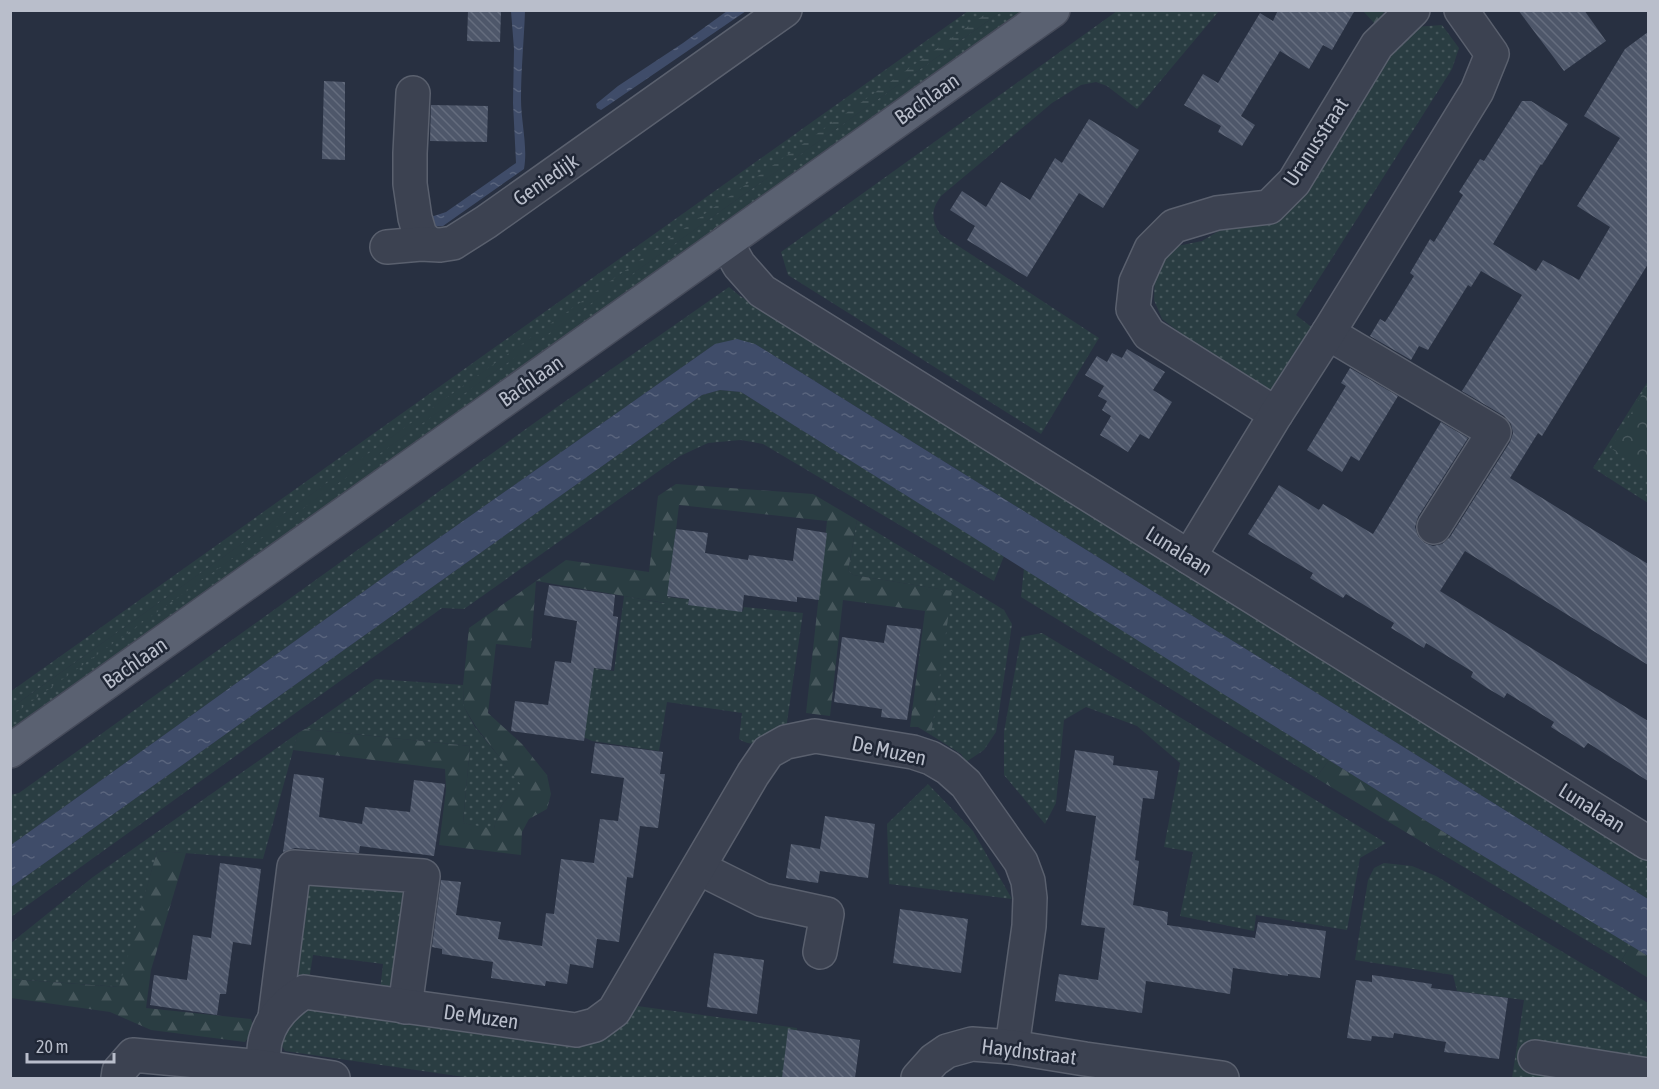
<svg xmlns="http://www.w3.org/2000/svg" width="1659" height="1089" font-family="'Asap Condensed',sans-serif">
	<defs>
		<pattern id="grass-dots" width="8" height="8" patternUnits="userSpaceOnUse" patternTransform="scale(1.5)"><rect width="8" height="8" fill="#2a3d42"/><path d="M2 2h.1M6 6h.1" fill="none" stroke="#47575c" stroke-width="1.8" stroke-linecap="round"/></pattern>
		<pattern id="forest-firs" width="22" height="20" patternUnits="userSpaceOnUse" patternTransform="scale(1.5)"><rect width="22" height="20" fill="#2a3d42"/><path d="M5 1l3.5 6h-7zM16 11l3.5 6h-7z" fill="#47575c"/></pattern>
		<pattern id="wetland-marsh" width="20" height="14" patternUnits="userSpaceOnUse" patternTransform="scale(1.5)"><rect width="20" height="14" fill="#2a3d42"/><path d="M1 5h8M5 5V1M11 12h8M15 12V8" fill="none" stroke="#47575c"/></pattern>
		<pattern id="park-crowns" width="20" height="18" patternUnits="userSpaceOnUse" patternTransform="scale(1.5)"><rect width="20" height="18" fill="#2a3d42"/><path d="M2 6a3 3 0 1 1 6 0M12 15a3 3 0 1 1 6 0" fill="none" stroke="#47575c"/></pattern>
		<pattern id="water-ripples" width="26" height="14" patternUnits="userSpaceOnUse" patternTransform="scale(1.5)"><rect width="26" height="14" fill="#3f4c69"/><path d="M2 4q2-2 4 0t4 0M15 11q2-2 4 0t4 0" fill="none" stroke="#59647d"/></pattern>
		<pattern id="building-back-hatch" width="6" height="6" patternUnits="userSpaceOnUse" patternTransform="scale(1.5)"><rect width="6" height="6" fill="#4e576a"/><path d="M-1 5l2 2M0 0l6 6M5-1l2 2" fill="none" stroke="#656d7e"/></pattern>
	</defs>
	<rect width="100%" height="100%" fill="#283041"/>
	<g fill="url(#grass-dots)">
		<polygon points="968,11 991,11 11,708 10,692"/>
		<polygon points="1002,11 1025,11 11,734 10,716"/>
		<path d="M1117 11H1219L1137 109 1107 86 1096 82 1081 85 1052 103 941 196C931 210 931 219 940 234L1099 338 1041 434 788 275 781 252Z"/>
		<polygon points="1442,25 1459,48 1452,69 1296,315 1314,329 1269,392 1199,347 1162,319 1154,300 1155,273 1167,248 1202,241 1225,227 1258,219 1374,69 1414,27"/>
		<polygon points="729,287 740,296 1648,854 1648,899 755,344 715,344 409,559 11,845 10,795 19,793 537,421"/>
		<polygon points="1648,381 1648,503 1593,468"/>
		<polygon points="720,390 741,392 1004,556 994,581 763,444 741,440 708,443 680,456 464,609 442,608 11,917 11,887 702,395"/>
		<polygon points="857,520 1004,610 1012,624 996,732 984,750 966,762 961,754 931,735 951,591 853,575 848,571"/>
		<polygon points="1024,568 1329,760 1316,778 1021,597"/>
		<path d="M624 596 664 603 668 597 712 602V608L743 611 744 607 803 613 786 729C770 738 758 751 739 739L742 713 667 702 659 751 592 741 583 737 593 668 614 671Z"/>
		<polygon points="1042,633 1386,843 1360,858 1347,930 1256,915 1254,931 1180,916 1193,852 1164,847 1180,763 1137,726 1086,707 1064,720 1056,803 1045,824 1004,775 1004,732 1021,637"/>
		<path d="M376 679 463 685 464 707 475 727 522 785C503 801 499 805 494 830L463 823 470 746 305 729Z"/>
		<polygon points="298,733 263,859 157,851 120,987 11,979 11,943 93,877"/>
		<polygon points="928,784 973,831 1012,899 889,884 887,824"/>
		<polygon points="1447,834 1631,945 1621,961 1437,851"/>
		<polygon points="1384,863 1412,866 1436,876 1648,1003 1648,1078 1512,1078 1524,1000 1457,991 1453,975 1355,960 1368,880 1374,868"/>
		<polygon points="300,875 413,889 401,991 380,990 383,964 313,955 309,980 288,976"/>
		<polygon points="630,1005 797,1028 790,1078 471,1078 285,1051 277,1037 297,1009 313,1008 579,1041"/>
	</g>
	<g fill="url(#forest-firs)">
		<polygon points="1363,11 1385,11 1375,24"/>
		<path d="M676 484 813 494 857 520 848 571 853 575 952 591 931 735 918 727H910L925 611 843 600 830 716 806 713 827 521 679 505 668 597 665 603 536 581 531 648 496 644 488 713 522 744 547 775 551 794 547 809 529 819 522 832 521 855 439 845 446 790 445 769 293 750 298 733 305 729 470 746 463 823 494 829C499 805 503 801 521 785L476 727 464 707 463 685 469 628 566 560 649 572 658 496Z"/>
		<polygon points="1329,760 1447,834 1437,851 1316,778"/>
		<polygon points="157,851 186,853 151,970 146,1008 251,1019 255,1030 245,1042 151,1030 110,1012 11,998 10,979 119,987"/>
		<polygon points="1631,945 1648,956 1648,978 1621,961"/>
	</g>
	<polygon fill="url(#wetland-marsh)" points="991,10 1002,11 11,716 11,708"/>
	<polygon fill="url(#park-crowns)" points="1648,384 1648,476 1611,448"/>
	<g fill="url(#water-ripples)">
		<path d="M511 11H525C524 40 521 70 521 99 521 122 528 147 524 169L443 226 427 227 422 213 434 216 446 212 516 163 513 103 514 49Z"/>
		<polygon points="727,11 746,11 610,104 601,110 597,108 596,104 618,86 683,43"/>
		<polygon points="737,339 755,344 1648,899 1648,956 1447,834 741,392 720,390 702,395 11,887 11,845 409,559 715,344"/>
	</g>
	<g fill="url(#building-back-hatch)">
		<polygon points="1278,10 1355,10 1332,50 1323,45 1309,69 1280,51 1241,116 1255,125 1242,146 1218,132 1221,126 1184,105 1203,74 1218,83 1260,13 1273,21"/>
		<polygon points="1518,10 1584,10 1606,41 1564,71"/>
		<polygon points="468,11 501,12 500,42 467,41"/>
		<polygon points="1648,32 1648,264 1542,436 1538,433 1510,478 1648,564 1648,665 1465,551 1440,591 1648,721 1648,781 1588,743 1584,748 1551,727 1554,722 1507,693 1504,698 1487,688 1471,677 1473,672 1426,643 1424,648 1391,628 1394,623 1346,594 1343,598 1310,578 1313,573 1248,534 1279,485 1319,510 1323,504 1373,534 1441,422 1468,438 1418,517 1415,527 1418,536 1425,543 1433,546 1442,544 1450,537 1510,442 1513,433 1511,424 1504,416 1462,391 1522,295 1481,271 1471,287 1468,285 1428,350 1419,346 1411,360 1370,336 1380,319 1385,322 1391,313 1414,276 1410,273 1430,239 1434,242 1463,195 1459,192 1480,159 1484,161 1522,101 1531,101 1568,124 1542,165 1541,164 1493,244 1536,271 1543,260 1579,280 1610,227 1577,206 1620,138 1584,116 1625,49"/>
		<polygon points="324,81 345,82 345,160 322,159"/>
		<polygon points="431,105 488,106 487,142 430,141"/>
		<polygon points="1089,119 1139,150 1103,208 1079,193 1027,277 967,240 975,226 950,210 962,191 986,207 1001,182 1030,200 1055,158 1062,163"/>
		<polygon points="1127,349 1165,372 1153,390 1172,402 1149,439 1140,434 1128,452 1100,435 1111,416 1102,410 1107,401 1098,396 1104,386 1085,375 1097,356 1107,362 1112,353 1122,358"/>
		<polygon points="1350,368 1398,396 1359,461 1351,456 1342,472 1307,450 1346,386 1341,383"/>
		<polygon points="797,528 827,533 819,600 797,597 797,602 744,595 742,612 688,605 689,599 667,596 676,529 708,533 705,553 748,560 749,555 793,561"/>
		<polygon points="549,585 615,595 613,616 618,617 611,670 594,668 584,741 511,731 515,701 548,705 555,661 571,663 577,621 544,615"/>
		<polygon points="887,625 921,629 907,720 881,717 882,709 834,702 842,637 884,643"/>
		<polygon points="595,743 663,752 660,774 665,774 658,828 640,826 633,878 627,877 619,942 597,939 593,968 570,964 567,984 546,981 545,986 491,978 493,962 442,954 442,949 432,947 441,880 461,882 456,915 501,922 498,939 542,946 546,913 554,914 561,859 594,863 600,819 618,821 624,778 591,773"/>
		<polygon points="1075,750 1114,756 1113,765 1158,771 1154,799 1143,798 1135,860 1139,861 1133,905 1168,912 1167,925 1255,938 1258,922 1326,931 1320,978 1288,974 1288,976 1233,968 1230,994 1146,981 1142,1013 1055,1001 1059,974 1098,980 1105,928 1081,925 1096,816 1066,811"/>
		<polygon points="294,774 324,778 319,817 362,824 365,807 410,812 414,780 445,784 434,856 360,846 359,853 295,848 283,852"/>
		<polygon points="825,816 875,824 868,878 820,871 818,883 786,878 791,844 820,849"/>
		<polygon points="220,863 261,869 251,945 233,942 226,994 220,994 217,1015 150,1005 154,975 187,980 193,935 211,938"/>
		<polygon points="900,909 968,919 961,973 893,963"/>
		<polygon points="714,953 764,960 757,1014 707,1007"/>
		<polygon points="1372,975 1432,984 1431,988 1508,998 1499,1059 1444,1052 1446,1042 1394,1033 1393,1038 1372,1036 1371,1041 1347,1038 1356,980 1372,982"/>
		<polygon points="788,1029 860,1040 855,1078 782,1078"/>
	</g>
	<g fill="none" stroke-linecap="round" stroke-linejoin="round">
		<defs>
			<g id="minor">
				<polyline points="413,93 410,153 410,184 415,218 420,235 429,244"/>
				<polyline points="726,242 739,265 762,291 1648,843"/>
				<polyline points="387,247 421,244 440,245 453,243 486,222 785,10"/>
				<polyline points="1328,333 1494,432 1434,527"/>
				<polyline points="1276,414 1149,334 1133,309 1136,282 1151,249 1174,226 1217,213 1269,207 1294,182 1377,45 1413,10"/>
				<polyline points="1189,557 1276,414 1328,333 1477,91 1492,54 1461,10"/>
				<polyline points="699,868 763,900 827,914 820,952"/>
				<polyline points="275,1017 294,867 423,876 405,1007"/>
				<polyline points="1535,1057 1648,1075"/>
				<path d="M263 1067C264 1058 263 1047 266 1038 272 1017 286 1003 304 992L576 1030 595 1025 614 1011 753 774 768 752 786 742 815 736 913 752 931 758 948 768 966 784 1021 862 1028 881 1030 898 1029 926 1012 1047"/>
				<polyline points="118,1078 119,1071 133,1055 263,1067 333,1078"/>
				<polyline points="918,1078 934,1060 947,1051 972,1044 1012,1047 1085,1059 1222,1078"/>
			</g>
			<polyline id="major" points="10,751 1053,10"/>
		</defs>
		<use href="#minor" stroke="#5a606e" stroke-width="36"/>
		<use href="#major" stroke="#464b5a" stroke-width="36"/>
		<use href="#minor" stroke="#3c4251" stroke-width="33"/>
		<use href="#major" stroke="#5a6171" stroke-width="33"/>
	</g>
	<g text-anchor="middle" stroke-width="5" stroke-linejoin="round" paint-order="stroke">
		<g font-size="21" fill="#b9becb" stroke="#202736">
			<text transform="translate(927 99) rotate(-35)" y="7">Bachlaan</text>
			<text transform="translate(1316 142) rotate(-57)" y="7">Uranusstraat</text>
			<text transform="translate(546 180) rotate(-35)" y="7">Geniedijk</text>
			<text transform="translate(531 381) rotate(-35)" y="7">Bachlaan</text>
			<text transform="translate(1179 551) rotate(32)" y="7">Lunalaan</text>
			<text transform="translate(135 663) rotate(-35)" y="7">Bachlaan</text>
			<text transform="translate(889 751) rotate(12)" y="7">De Muzen</text>
			<text transform="translate(1592 808) rotate(32)" y="7">Lunalaan</text>
			<text transform="translate(481 1017) rotate(8)" y="7">De Muzen</text>
			<text transform="translate(1029 1052) rotate(7)" y="7">Haydnstraat</text>
		</g>
	</g>
	<rect width="1659" height="1089" fill="none" stroke="#b9becb" stroke-width="24"/>
	<path d="M27 1053v9h87v-9" fill="none" stroke="#b9becb" stroke-width="3"/>
	<text x="36" y="1053" font-size="18" fill="#b9becb" stroke="#202736" stroke-width="4.5" paint-order="stroke">20 m</text>
</svg>
